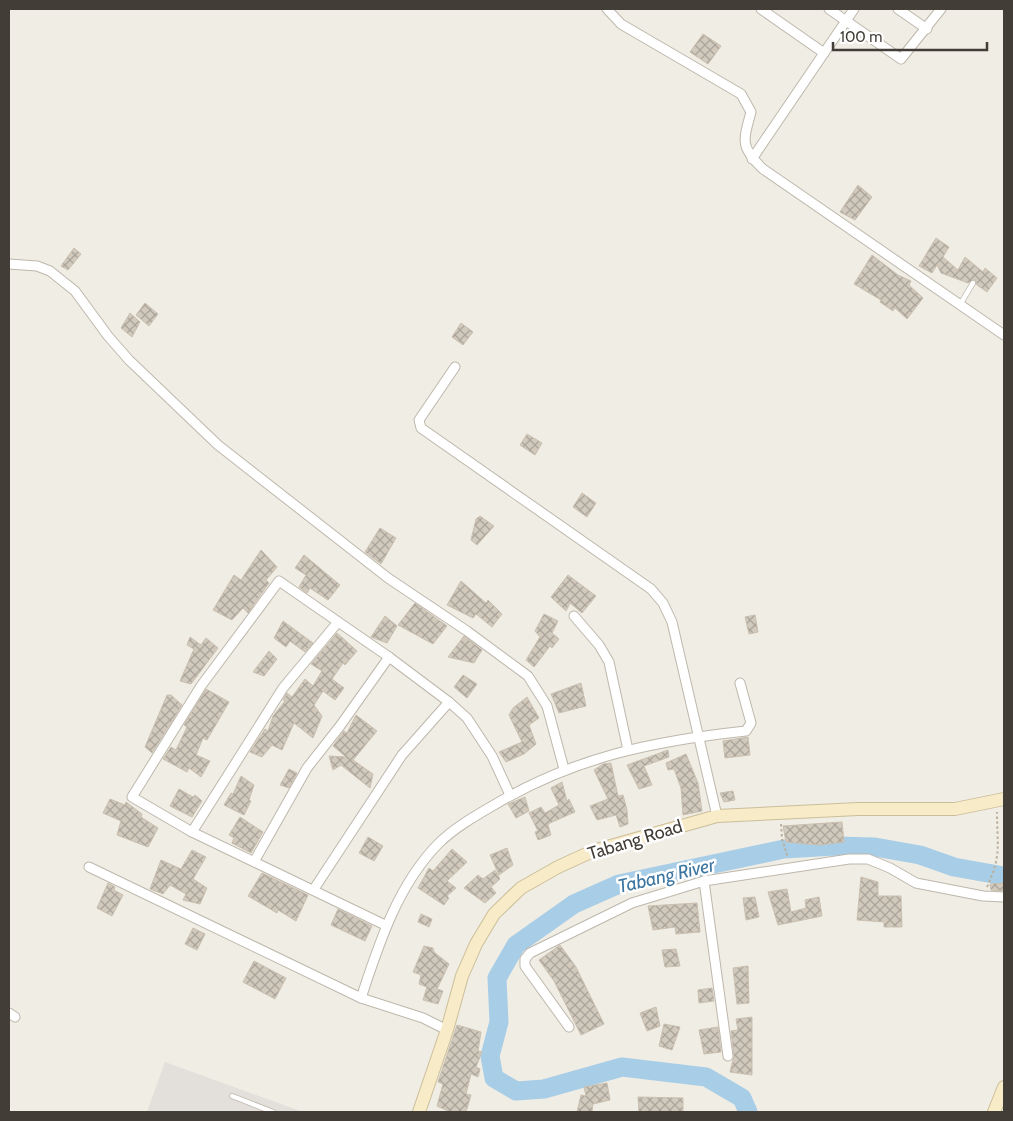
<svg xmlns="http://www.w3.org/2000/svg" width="1013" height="1121" font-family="Cabin,sans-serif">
	<defs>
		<pattern id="building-cross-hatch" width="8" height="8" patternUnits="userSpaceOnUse" patternTransform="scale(1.25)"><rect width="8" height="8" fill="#d1c9bc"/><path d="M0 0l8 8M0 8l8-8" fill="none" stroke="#aba49a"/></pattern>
	</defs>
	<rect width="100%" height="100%" fill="#f0ede5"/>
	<polygon fill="#e3dfda" points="165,1062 303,1112 147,1112"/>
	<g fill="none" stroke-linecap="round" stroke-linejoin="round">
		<polyline stroke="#a8cde7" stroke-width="19" points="748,1112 742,1098 706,1077 622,1067 544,1089 516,1091 494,1078 490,1056 499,1022 497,978 516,945 574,904 619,884 784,849 835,846 875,847 920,855 954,867 1004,876"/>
	</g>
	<g fill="url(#building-cross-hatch)" stroke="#cac0b0">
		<polygon points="703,34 721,46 708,64 690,52"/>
		<polygon points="858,185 872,197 855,220 840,212"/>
		<polygon points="936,238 949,247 943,257 958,270 965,257 983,272 985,268 997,278 987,292 977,285 975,279 968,283 941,273 937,265 932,273 919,266"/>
		<polygon points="74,248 81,254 68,270 61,266"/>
		<polygon points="872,255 898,275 911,281 909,285 923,298 907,319 895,308 893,311 880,302 881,300 854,284"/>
		<polygon points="145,303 158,314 149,326 136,315"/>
		<polygon points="130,313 140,322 132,337 121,328"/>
		<polygon points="461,323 473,332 463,345 452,337"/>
		<polygon points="527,434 542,443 535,455 520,445"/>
		<polygon points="582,493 596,503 587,517 573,507"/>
		<polygon points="480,516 494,526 477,545 471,540 476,519"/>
		<polygon points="380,528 396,538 381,564 365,552"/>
		<polygon points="261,550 277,567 266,580 269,583 248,613 243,608 232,620 213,610 234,575 241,580"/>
		<polygon points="304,555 340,585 328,600 310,588 307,593 299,587 306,575 295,568"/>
		<polygon points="568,575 596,596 582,613 570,603 566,611 551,597"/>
		<polygon points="461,581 486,603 488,600 502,614 492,627 476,614 473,618 447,605"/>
		<polygon points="415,603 447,626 433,644 398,625"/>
		<polygon points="544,614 558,621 552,633 559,639 552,648 550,646 534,667 526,660 540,637 535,631"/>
		<polygon points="755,615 758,632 749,634 745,617"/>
		<polygon points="385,616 397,626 387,643 371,637"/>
		<polygon points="283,621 313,643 305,652 290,641 286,647 274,638"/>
		<polygon points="337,633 357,651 345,665 343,663 332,679 344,688 335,700 323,691 314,705 322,716 313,738 294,723 282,750 272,745 262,757 250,752 265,729 268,731 273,716 285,701 283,700 287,693 292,697 305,679 313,686 322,671 311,664"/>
		<polygon points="464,636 482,650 474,663 448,657"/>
		<polygon points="190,637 201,645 206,638 218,648 191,684 180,681 194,649 187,645"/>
		<polygon points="269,651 277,659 264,676 253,672"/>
		<polygon points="463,675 477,684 467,698 454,687"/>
		<polygon points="581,683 586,706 559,713 551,694"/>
		<polygon points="206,689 229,702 207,740 203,738 196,755 210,761 201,777 189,768 187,772 163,759 171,747 176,750 187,727 184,725"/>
		<polygon points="167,695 171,695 182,705 152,753 145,747"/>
		<polygon points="527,697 539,718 529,725 536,744 524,754 506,762 499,752 522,742 509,715 513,708"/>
		<polygon points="356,715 377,731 353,760 373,774 370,788 341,765 333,770 329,756 346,757 333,746 344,731 347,733"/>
		<polygon points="748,737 750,755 725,758 723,741"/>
		<polygon points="668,750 669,757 644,766 652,785 639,789 627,765"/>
		<polygon points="686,754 698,783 702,811 683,815 681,788 674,769 668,770 666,763"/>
		<polygon points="611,763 618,796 623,795 627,810 628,824 620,827 616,815 597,820 590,806 608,799 594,770 603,764"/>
		<polygon points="289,769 297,773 289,788 280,785"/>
		<polygon points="241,776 254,785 249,800 251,801 244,815 224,805 231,793 233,794"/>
		<polygon points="562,782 567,801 569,799 575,812 550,823 548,825 551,835 538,840 535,832 538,831 529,813 541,807 545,813 559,805 551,788"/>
		<polygon points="179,789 193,797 195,795 202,801 192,817 170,806"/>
		<polygon points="733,791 735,800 724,802 720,793"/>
		<polygon points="525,797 529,811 516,818 508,804"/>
		<polygon points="110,799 125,805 126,802 142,814 141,817 158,828 148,847 117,835 121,821 103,813"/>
		<polygon points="240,817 263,832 251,853 232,843 234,838 229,835"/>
		<polygon points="842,822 844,842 819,845 786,842 783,826"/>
		<polygon points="368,837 383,846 374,861 359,853"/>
		<polygon points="507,848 513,865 499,875 490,855"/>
		<polygon points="452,849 467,862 447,881 456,888 447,896 449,898 444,905 418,888 429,868 433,871"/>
		<polygon points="192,850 206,857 193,879 207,888 200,904 183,900 186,894 170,885 163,894 150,889 161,860 181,869"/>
		<polygon points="495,870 500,879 491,887 496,893 485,903 464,888 478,875 483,879"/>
		<polygon points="262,873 308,895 296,921 278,910 277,913 248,896"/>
		<polygon points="861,877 878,882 878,896 901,896 902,927 884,927 884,922 857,920"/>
		<polygon points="108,883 115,887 114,890 123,895 112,916 97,908"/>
		<polygon points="1004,883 1004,891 991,890 990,884"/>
		<polygon points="787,889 791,912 806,908 805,900 819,897 822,916 778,925 768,892"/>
		<polygon points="755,897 759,917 746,920 743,898"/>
		<polygon points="697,903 700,932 676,934 675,927 653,930 648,906"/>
		<polygon points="338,909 372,926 365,941 331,925"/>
		<polygon points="421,914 432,919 429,927 418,922"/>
		<polygon points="193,928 205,934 197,950 185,944"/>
		<polygon points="560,945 576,967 604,1024 581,1035 554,981 539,960"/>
		<polygon points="424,946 433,948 434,952 449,964 437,989 443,991 438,1004 423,1000 427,987 419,984 421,975 413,972"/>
		<polygon points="676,949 680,966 665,967 662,950"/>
		<polygon points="254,961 286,978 275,999 243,982"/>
		<polygon points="748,966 749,1003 737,1004 733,968"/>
		<polygon points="712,988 714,1001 699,1003 698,990"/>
		<polygon points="656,1007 660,1026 647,1031 640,1013"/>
		<polygon points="752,1017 752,1075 730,1072 734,1056 731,1031 738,1030 736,1019"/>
		<polygon points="664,1024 680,1027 672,1050 659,1046"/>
		<polygon points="457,1025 481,1032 478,1051 482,1052 476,1067 480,1069 478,1077 471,1074 466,1094 471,1095 466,1112 450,1112 437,1106 443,1084 438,1082"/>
		<polygon points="718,1027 721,1052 704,1054 699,1030"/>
		<polygon points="607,1083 610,1100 593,1104 592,1112 577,1112 581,1095 586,1096 584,1087"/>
		<polygon points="638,1097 683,1098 683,1112 639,1112"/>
	</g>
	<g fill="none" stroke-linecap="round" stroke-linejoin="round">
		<defs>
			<g id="lane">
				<polyline points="961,303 973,283"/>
				<polyline points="232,1096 273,1112"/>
			</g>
			<g id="street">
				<path d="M607 9 621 24 741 94 751 112C743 141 740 147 763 169L1004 335"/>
				<polyline points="761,9 824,53"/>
				<polyline points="829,9 901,59 941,9"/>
				<polyline points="898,9 927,29"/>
				<polyline points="752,159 854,9"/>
				<polyline points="9,264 37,266 50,271 75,291 108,336 129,360 218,445 388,578 467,631 528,676 547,706 564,769"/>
				<polyline points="455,367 419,420 421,428 651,589 663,603 672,622 717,816"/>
				<polyline points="574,616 599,645 609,662 628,750"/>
				<polyline points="192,832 283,688 338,622"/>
				<polyline points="255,860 307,768 340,726 389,657"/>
				<polyline points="89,867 361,998 423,1018 447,1030"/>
				<polyline points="704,881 728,1056"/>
				<polyline points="314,889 402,755 449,702"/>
				<polyline points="385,925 192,832 132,797 201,686 279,581 389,657 449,702 467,718 492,756 510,795"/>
				<path d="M361 998C379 944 397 886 438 844 454 828 475 816 494 805 575 757 653 741 746 731L751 723 740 683"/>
				<polyline points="9,1013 15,1017"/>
				<polyline points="569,1027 525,966 525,959 530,953 632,903 704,881 849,859 868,859 890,868 916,883 983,896 1004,897"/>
			</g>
			<g id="secondary">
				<polyline points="419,1112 447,1030 462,976 476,944 494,914 521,888 558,867 593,851 717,816 858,809 955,809 1004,799"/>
				<polyline points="994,1112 1004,1087"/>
			</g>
		</defs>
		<use href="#lane" stroke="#beb7ac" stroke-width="6"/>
		<use href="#street" stroke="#beb7ac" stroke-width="11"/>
		<use href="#secondary" stroke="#cbbe9a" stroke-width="14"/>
		<g stroke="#bbb09c" stroke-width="2" stroke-dasharray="2.5 2.5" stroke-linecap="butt">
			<polyline points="781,824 782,839 788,858"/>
			<path d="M987 887C1002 855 997 845 997 812"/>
		</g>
		<use href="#lane" stroke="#fff" stroke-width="4.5"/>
		<use href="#street" stroke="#fff" stroke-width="9"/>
		<use href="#secondary" stroke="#f8ecc8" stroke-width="12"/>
	</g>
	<g text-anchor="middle" stroke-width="5" stroke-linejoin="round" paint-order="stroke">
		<g font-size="18" fill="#423d36" stroke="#fff">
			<text transform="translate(635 840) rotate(-17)" y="6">Tabang Road</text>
		</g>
		<g font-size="19" font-style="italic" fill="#3c76a0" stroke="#fff">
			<text transform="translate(666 875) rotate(-13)" y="7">Tabang River</text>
		</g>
	</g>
	<rect width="1013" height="1121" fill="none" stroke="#423d36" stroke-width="20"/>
	<path d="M833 42v8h154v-8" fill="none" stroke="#423d36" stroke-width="2.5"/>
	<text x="840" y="42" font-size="15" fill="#423d36" stroke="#ffffff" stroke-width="4" paint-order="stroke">100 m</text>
</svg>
